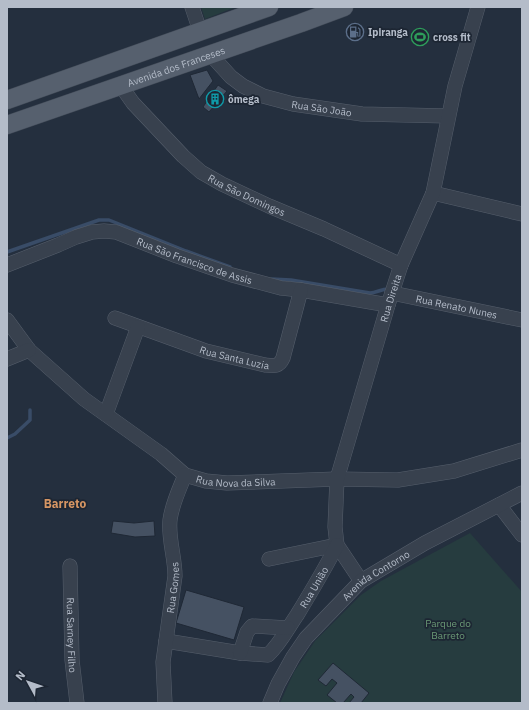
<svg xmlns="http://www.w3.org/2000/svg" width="529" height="710" font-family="'IBM Plex Sans',sans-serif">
	<rect width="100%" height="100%" fill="#242f3e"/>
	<g fill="#263c3f">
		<polygon points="201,7 236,7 205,19"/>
		<polygon points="470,533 522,592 522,703 280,703 294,672 315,641 361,595 381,581"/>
	</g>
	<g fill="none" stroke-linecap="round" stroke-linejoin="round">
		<g stroke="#394c67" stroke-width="3.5">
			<polyline points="7,252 99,220 109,220 186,251 230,267"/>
			<path d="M272 279 291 280 370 293C377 293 382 288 390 289"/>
			<polyline points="7,438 15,434 30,420 30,410"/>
		</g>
	</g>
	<g fill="#455162" stroke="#1f2835">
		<polygon points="207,70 213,81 199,99 190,75"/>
		<polygon points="218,85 227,91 209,112 203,107"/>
		<polygon points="113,521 134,523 154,521 155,536 135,537 111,533"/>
		<polygon points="186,590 244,607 234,640 176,623"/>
		<polygon points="333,663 369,693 361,703 349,703 354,697 351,694 343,703 337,703 327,695 337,683 332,679 326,686 318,680"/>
	</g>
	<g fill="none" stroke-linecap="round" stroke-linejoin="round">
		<defs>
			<g id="minor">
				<polyline points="192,7 200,31"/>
				<path id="s1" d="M211 55 231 77 243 86 263 96 293 104 362 114 448 116"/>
				<path id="s2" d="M121 86 133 103 183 156 201 172 222 184 269 206 324 229 401 265"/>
				<polyline points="433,193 522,214"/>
				<path id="s3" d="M7 265 58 245 76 237 92 232 104 231 116 232 177 256 232 275 281 288 301 290 388 305"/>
				<path id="s4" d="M392 293 522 320"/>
				<path id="s5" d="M115 318 206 351 265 365C274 366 279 367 283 358L301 290"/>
				<path id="s6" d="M7 320 29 350 84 399 161 454 185 475 206 481 227 483 337 479 398 480 454 471 522 450"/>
				<polyline points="7,359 29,350"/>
				<polyline points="106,414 138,327"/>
				<polyline points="499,505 522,535"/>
				<polyline points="269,559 337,545"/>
				<path id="s7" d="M70 566 72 660 77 703"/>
				<path id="s8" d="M361 581 337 545 335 527 337 479 388 305 401 265 433 193 455 86 478 7"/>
				<path id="s9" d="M166 641 240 653 268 655C280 644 288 628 297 615 311 592 325 569 337 545"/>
				<polyline points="240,653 247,632 252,626 288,628"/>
				<path id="s10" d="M165 703 163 662 175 576C175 557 168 538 170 520 172 504 179 490 185 475"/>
				<path id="s11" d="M270 703 278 684 293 657 306 638 361 581 425 543 522 493"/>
			</g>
			<g id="major">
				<polyline points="7,100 269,7"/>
				<path id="s12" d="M7 125 301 23 344 7"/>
			</g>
		</defs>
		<use href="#minor" stroke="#565f6c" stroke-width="15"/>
		<use href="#major" stroke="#414a57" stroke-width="19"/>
		<use href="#minor" stroke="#38414e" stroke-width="14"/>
		<use href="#major" stroke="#56606e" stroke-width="18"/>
	</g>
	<defs>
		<symbol id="fuel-ring" viewBox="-11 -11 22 22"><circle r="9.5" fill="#1d2633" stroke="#5c6f8a" stroke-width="1.5"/><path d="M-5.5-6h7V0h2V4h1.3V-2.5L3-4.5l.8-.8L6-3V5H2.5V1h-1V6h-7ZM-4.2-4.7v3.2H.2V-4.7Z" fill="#5c6f8a"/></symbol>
		<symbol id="stadium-ring" viewBox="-11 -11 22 22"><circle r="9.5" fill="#1d2633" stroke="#2e9e5b" stroke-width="1.5"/><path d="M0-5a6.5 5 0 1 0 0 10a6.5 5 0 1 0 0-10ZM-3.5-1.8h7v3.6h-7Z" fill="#2e9e5b"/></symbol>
		<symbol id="building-ring" viewBox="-11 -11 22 22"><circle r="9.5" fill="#1d2633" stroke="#0f9aa8" stroke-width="1.5"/><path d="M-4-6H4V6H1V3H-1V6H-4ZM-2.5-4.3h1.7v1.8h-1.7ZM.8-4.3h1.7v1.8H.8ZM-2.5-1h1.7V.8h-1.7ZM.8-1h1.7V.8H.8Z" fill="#0f9aa8"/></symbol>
	</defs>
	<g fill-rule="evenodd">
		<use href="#fuel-ring" x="345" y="22" width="20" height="20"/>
		<use href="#stadium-ring" x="410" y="27" width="20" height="20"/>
		<use href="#building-ring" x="205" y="89" width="20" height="20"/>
	</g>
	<g text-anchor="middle" stroke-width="3.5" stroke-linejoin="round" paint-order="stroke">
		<g font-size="10" font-weight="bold" fill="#b4bcc9" stroke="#1d2633" text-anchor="start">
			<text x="368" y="36">Ipiranga</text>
			<text x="433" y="41">cross fit</text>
			<text x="228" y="103">ômega</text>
		</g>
		<g font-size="10" fill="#b4bcc9" stroke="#1d2633">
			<text dy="4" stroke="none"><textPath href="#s12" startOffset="179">Avenida dos Franceses</textPath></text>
			<text dy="4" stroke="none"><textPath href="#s1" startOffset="127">Rua São João</textPath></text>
			<text dy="4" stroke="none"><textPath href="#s2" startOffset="169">Rua São Domingos</textPath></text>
			<text dy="4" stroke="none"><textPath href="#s3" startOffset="199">Rua São Francisco de Assis</textPath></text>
			<text dy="4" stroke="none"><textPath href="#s8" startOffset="298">Rua Direita</textPath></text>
			<text dy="4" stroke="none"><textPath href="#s4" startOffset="66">Rua Renato Nunes</textPath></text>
			<text dy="4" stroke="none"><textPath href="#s5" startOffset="126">Rua Santa Luzia</textPath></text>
			<text dy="4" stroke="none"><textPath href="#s6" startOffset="289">Rua Nova da Silva</textPath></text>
			<text dy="4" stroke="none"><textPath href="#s11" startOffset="169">Avenida Contorno</textPath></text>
			<text dy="4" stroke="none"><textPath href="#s9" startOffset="185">Rua União</textPath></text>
			<text dy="4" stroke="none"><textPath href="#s10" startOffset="116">Rua Gomes</textPath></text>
			<text dy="4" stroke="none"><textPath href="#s7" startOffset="69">Rua Sarney Filho</textPath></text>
		</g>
		<g font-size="10" fill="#6b9a76" stroke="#1d2633">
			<text x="448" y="627">Parque do<tspan x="448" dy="12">Barreto</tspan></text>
		</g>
		<g font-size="12" font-weight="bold" fill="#d59563" stroke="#1d2633">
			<text x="65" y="508">Barreto</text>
		</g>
	</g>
	<rect width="529" height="710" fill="none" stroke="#b4bcc9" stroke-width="16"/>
	<g transform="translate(28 682) rotate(310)" stroke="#1d2633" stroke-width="3" paint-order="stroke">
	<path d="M0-3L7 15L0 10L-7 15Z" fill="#b4bcc9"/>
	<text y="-6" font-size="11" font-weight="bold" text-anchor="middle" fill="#b4bcc9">N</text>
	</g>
</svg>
